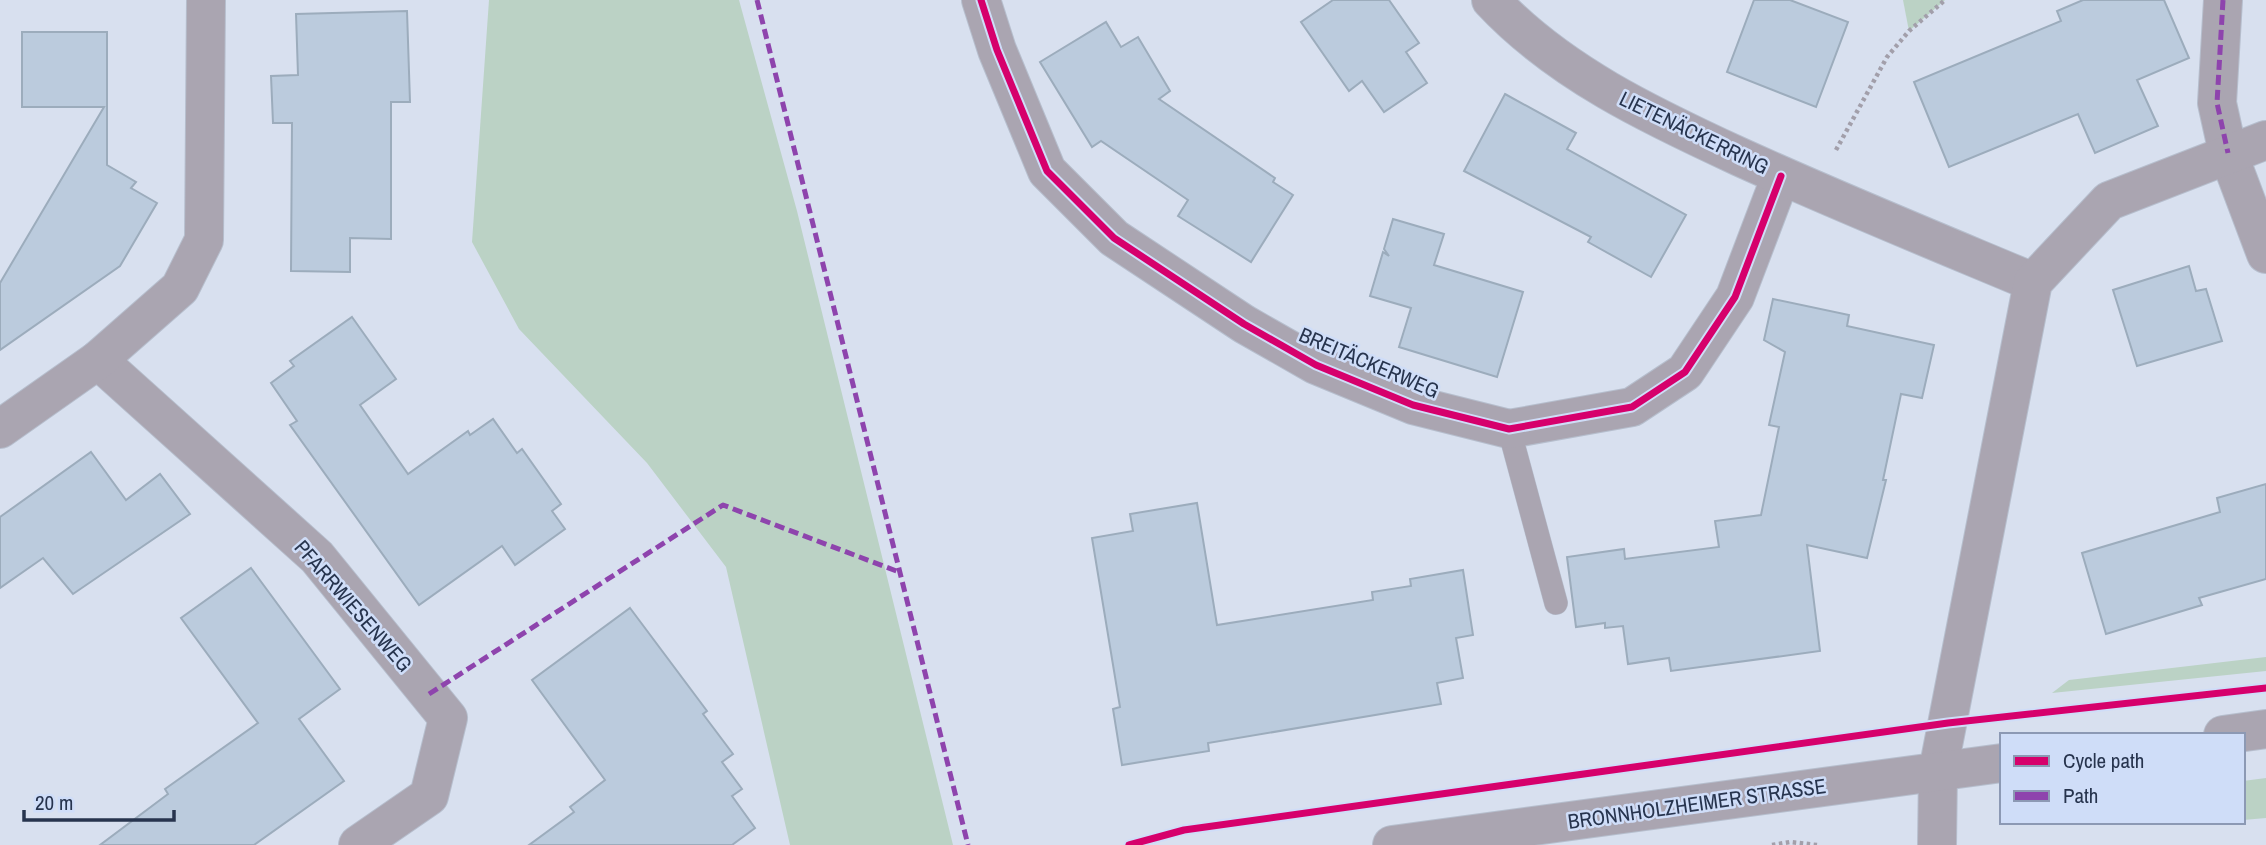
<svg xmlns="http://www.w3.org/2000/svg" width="2266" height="845" font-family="'Archivo Narrow',sans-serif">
	<rect width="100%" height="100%" fill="#d8e0ef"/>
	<g fill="#bbd2c5">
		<polygon points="489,0 739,0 797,211 953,845 790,845 726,567 647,463 519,329 472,242"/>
		<polygon points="1903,0 1945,0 1909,31"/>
		<polygon points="2266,657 2266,671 2052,693 2069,680"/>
		<polygon points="2266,778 2266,818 2243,820 2243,781"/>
	</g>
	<g fill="#bbcbdd" stroke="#9cacbc" stroke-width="2">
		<polygon points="1333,0 1389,0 1419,43 1406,52 1427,83 1384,112 1362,81 1349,91 1301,22"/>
		<polygon points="1754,0 1790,0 1848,22 1816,107 1727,72"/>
		<polygon points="2083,0 2164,0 2189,58 2137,80 2158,126 2095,153 2078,114 1949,167 1914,82 2061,21 2057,11"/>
		<polygon points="407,11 410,102 391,102 391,239 350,238 350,272 291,271 292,123 273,123 271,76 298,75 296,14"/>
		<polygon points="1106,22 1121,47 1138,37 1170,91 1159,99 1275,178 1273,182 1293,195 1251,262 1178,216 1188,200 1101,141 1092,147 1040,62"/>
		<polygon points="22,32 107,32 107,165 136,182 131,188 157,203 120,266 0,350 0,283 104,107 22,107"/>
		<polygon points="1505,94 1576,133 1567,149 1686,215 1651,277 1588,242 1591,237 1464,171"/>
		<polygon points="1393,219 1444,234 1434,265 1523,292 1497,377 1399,347 1411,308 1370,296 1383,252 1389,256 1384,249"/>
		<polygon points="2189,266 2196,291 2206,289 2222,341 2137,366 2113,290"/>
		<polygon points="1773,299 1849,315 1847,326 1934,345 1922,398 1901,394 1883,480 1886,480 1867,558 1807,545 1820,651 1671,671 1669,658 1628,664 1623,626 1605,628 1605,623 1576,627 1567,557 1624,549 1625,559 1719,547 1715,521 1761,515 1779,427 1769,425 1785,352 1764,340"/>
		<polygon points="352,317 396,379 360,405 408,474 468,431 470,435 493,419 517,453 522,449 561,504 552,511 565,529 515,565 502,546 419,605 290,425 297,421 271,383 294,366 290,361"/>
		<polygon points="91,452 126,500 160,474 190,514 73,594 43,558 0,588 0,517"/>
		<polygon points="2266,484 2266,579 2199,598 2202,605 2106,634 2082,553 2220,512 2217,498"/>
		<polygon points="1197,503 1217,625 1373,600 1372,592 1411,586 1410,579 1463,570 1473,635 1456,638 1463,678 1437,683 1441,704 1208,743 1209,751 1122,765 1113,709 1120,707 1092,538 1133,531 1130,514"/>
		<polygon points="251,568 340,689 299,719 344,781 254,845 100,845 168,794 165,789 258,723 181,618"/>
		<polygon points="630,608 707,711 703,714 733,754 722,762 742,789 732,796 755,828 732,845 529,845 574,812 570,807 605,780 532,680"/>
	</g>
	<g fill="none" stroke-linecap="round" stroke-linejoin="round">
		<defs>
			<polyline id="service" points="1509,429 1556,603"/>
			<g id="minor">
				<polyline points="981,0 997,50 1047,171 1114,238 1244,324 1316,365 1413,405 1509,429 1632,407 1685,372 1735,297 1781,176"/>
				<path d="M1491 0C1558 72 1651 116 1740 157 1837 201 1935 241 2033 282"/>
				<polyline points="2223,0 2217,103 2228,153 2266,254"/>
				<polyline points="98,360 317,557 448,718 429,796 358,845"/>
				<polyline points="0,429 98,360 180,288 204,240 206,0"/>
				<polyline points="1937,845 1938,771 2033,282 2109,201 2266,140"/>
			</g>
			<g id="tertiary">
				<polyline points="2223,735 2266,729"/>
				<polyline points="1392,845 2002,763"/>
			</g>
		</defs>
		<use href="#service" stroke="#b6becd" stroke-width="24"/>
		<use href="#minor" stroke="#b6becd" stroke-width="40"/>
		<use href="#tertiary" stroke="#b6becd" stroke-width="40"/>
		<g stroke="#a29faa" stroke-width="4.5" stroke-dasharray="3.5 3.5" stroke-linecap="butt">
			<polyline points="1836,150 1887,57 1909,31 1945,0"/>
			<polyline points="1772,845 1790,842 1817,845"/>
		</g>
		<use href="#service" stroke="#aaa5b1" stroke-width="23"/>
		<use href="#minor" stroke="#aaa5b1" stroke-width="38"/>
		<use href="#tertiary" stroke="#aaa5b1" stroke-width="38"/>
		<g stroke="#8e44ad" stroke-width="5" stroke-dasharray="10 5" stroke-linecap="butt">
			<polyline points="757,0 968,845"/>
			<polyline points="2223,0 2217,103 2228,153"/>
			<polyline points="429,694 723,505 899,572"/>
		</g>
		<defs>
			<g id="cycleway">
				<polyline points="981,0 997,50 1047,171 1114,238 1244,324 1316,365 1413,405 1509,429 1632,407 1685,372 1735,297 1781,176"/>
				<polyline points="1129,845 1184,830 1948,723 2266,688"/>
			</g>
		</defs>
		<use href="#cycleway" stroke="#cfddf8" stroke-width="11"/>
		<use href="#cycleway" stroke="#d6006c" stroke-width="7"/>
	</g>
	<g text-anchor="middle" stroke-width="5" stroke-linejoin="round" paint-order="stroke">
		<g font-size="21" fill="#27344e" stroke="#cfddf8">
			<text transform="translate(1694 133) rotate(26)" y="7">LIETENÄCKERRING</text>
			<text transform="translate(1369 363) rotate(23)" y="7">BREITÄCKERWEG</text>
			<text transform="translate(353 606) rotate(49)" y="7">PFARRWIESENWEG</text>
			<text transform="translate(1697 804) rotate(-8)" y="7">BRONNHOLZHEIMER STRASSE</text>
		</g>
	</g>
	<rect x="2000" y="733" width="245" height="91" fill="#cfddf8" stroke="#8c99b4" stroke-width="2"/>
	<rect x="2014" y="756" width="35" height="10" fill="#d6006c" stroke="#8c99b4" stroke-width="2"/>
	<text x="2063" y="768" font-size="21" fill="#27344e">Cycle path</text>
	<rect x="2014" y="791" width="35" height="10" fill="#8e44ad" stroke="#8c99b4" stroke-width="2"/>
	<text x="2063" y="803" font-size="21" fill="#27344e">Path</text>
	<path d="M24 810v10h150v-10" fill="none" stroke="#27344e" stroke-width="3.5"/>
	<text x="35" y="810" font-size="21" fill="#27344e" stroke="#cfddf8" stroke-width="5" paint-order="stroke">20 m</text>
</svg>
